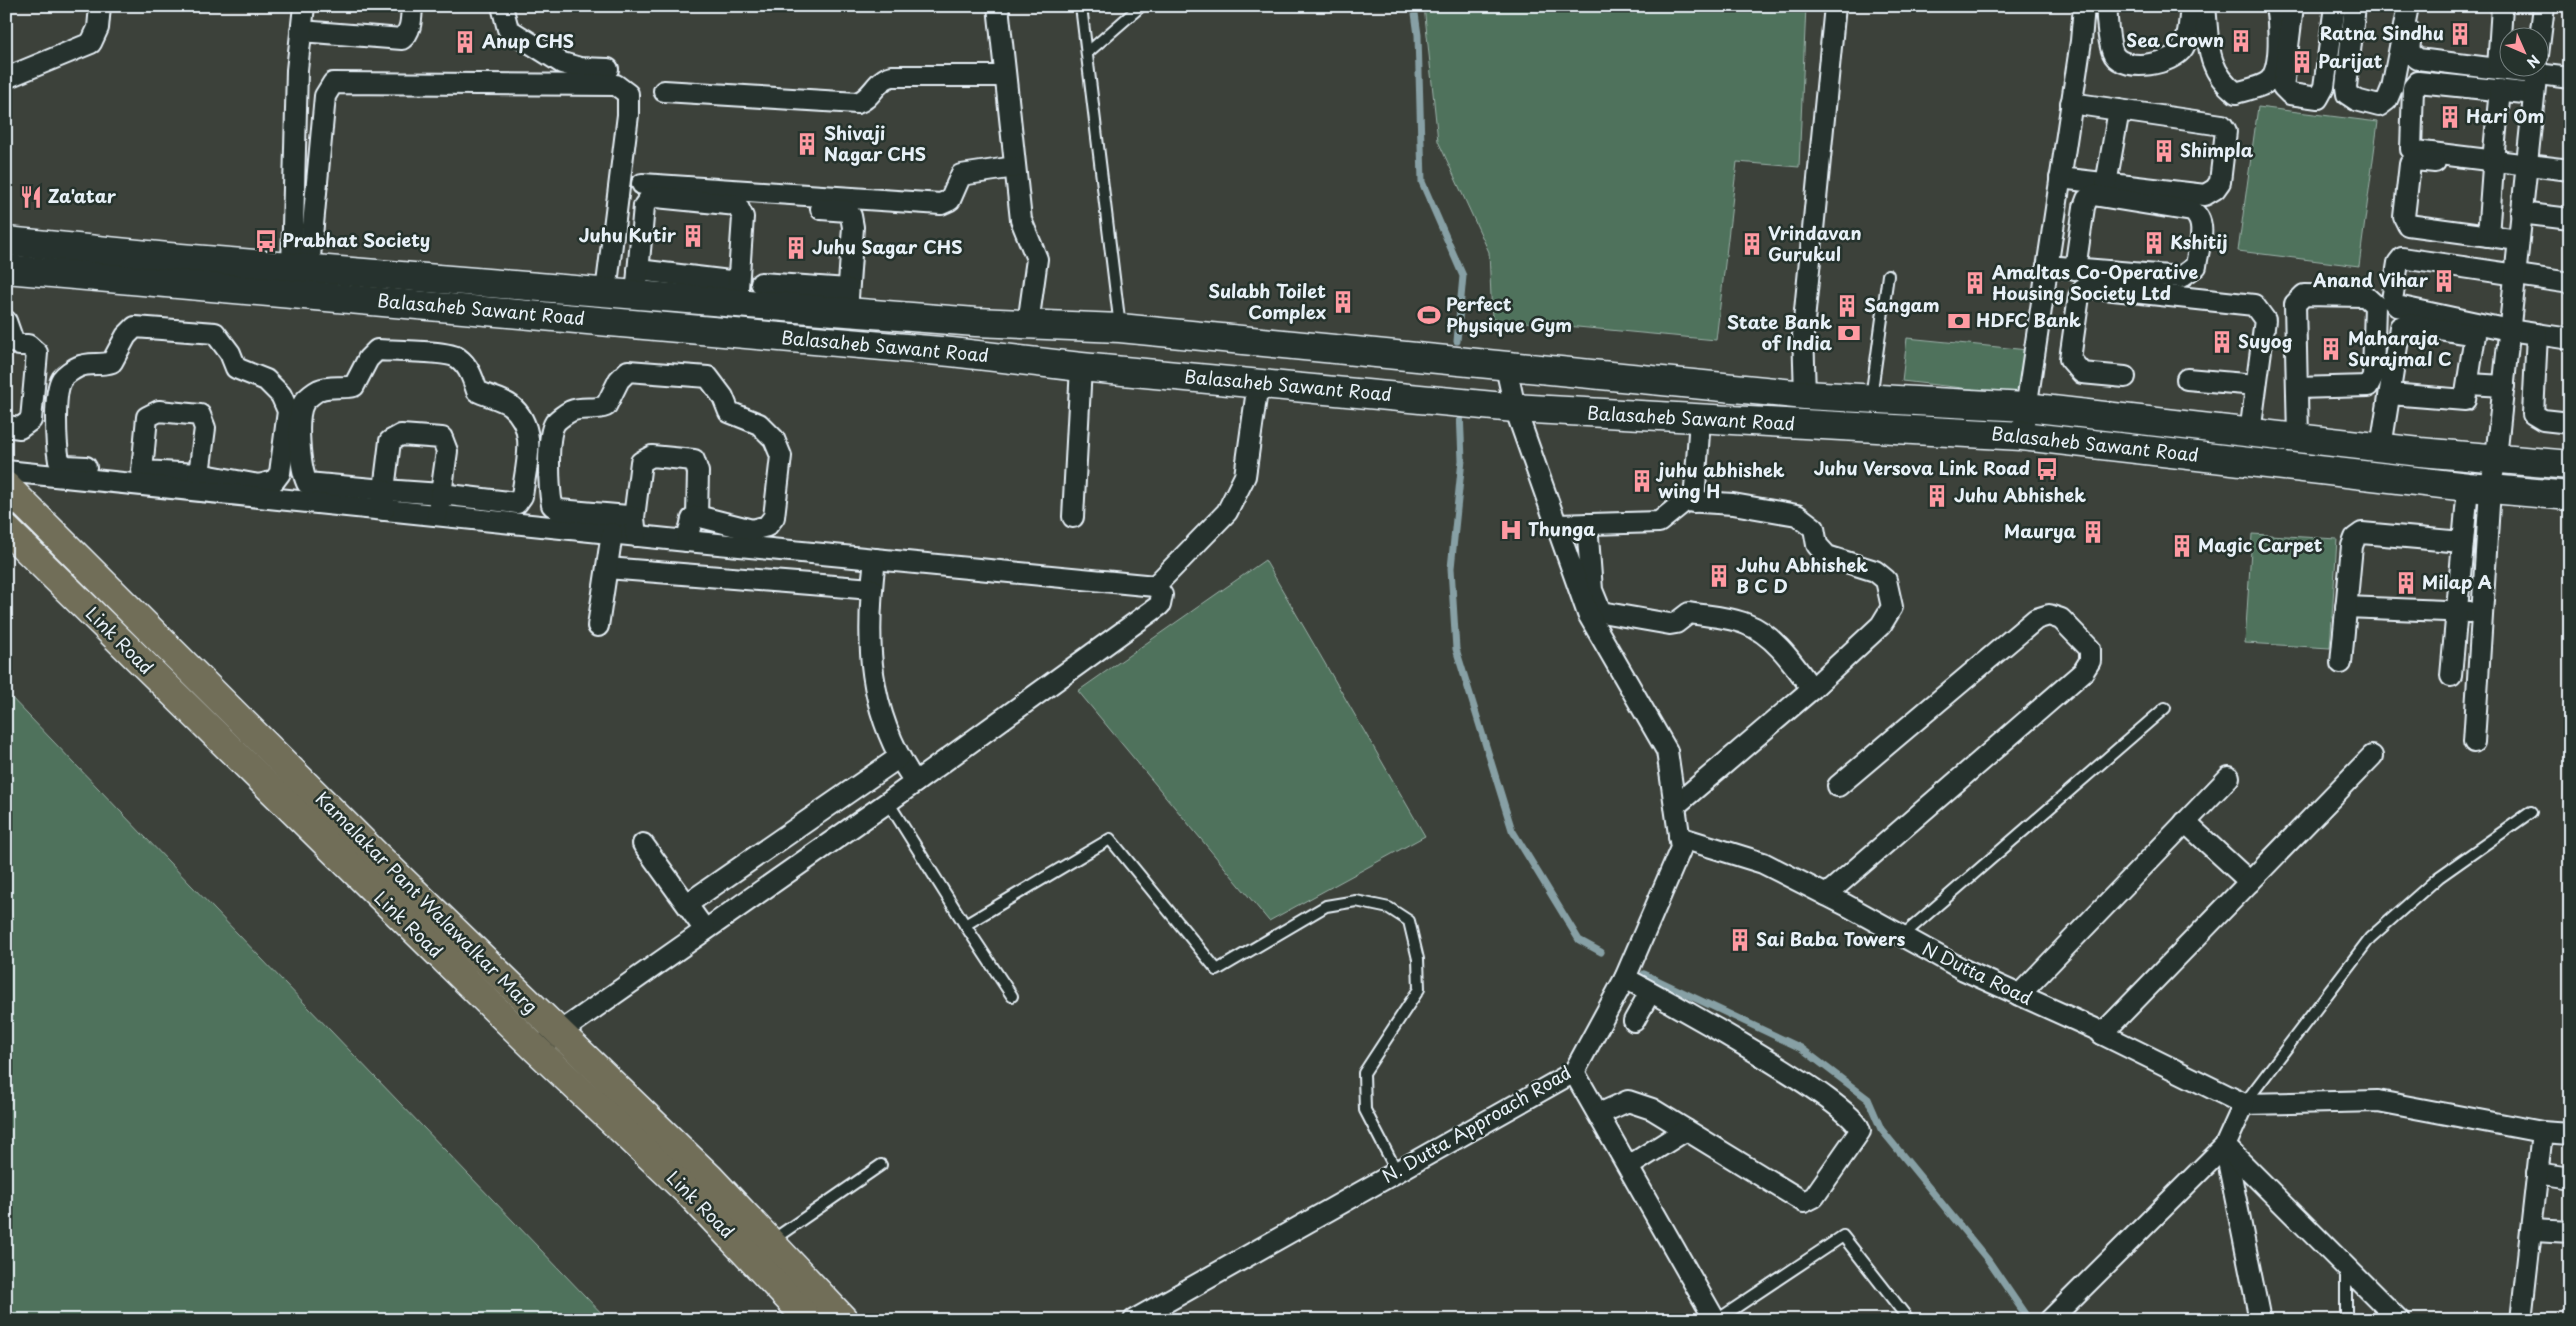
<svg xmlns="http://www.w3.org/2000/svg" width="2576" height="1326" font-family="'Playpen Sans',sans-serif">
	<rect width="100%" height="100%" fill="#3c413a"/>
	<filter id="ink" filterUnits="userSpaceOnUse"><feTurbulence type="fractalNoise" baseFrequency=".02" numOctaves="2"/><feDisplacementMap in="SourceGraphic" scale="10" xChannelSelector="R" yChannelSelector="G"/><feConvolveMatrix kernelMatrix="1 2 1 2 8 2 1 2 1" color-interpolation-filters="sRGB"/></filter>
	<g filter="url(#ink)">
		<g fill="#50725c" stroke="#9cb2aa">
			<polygon points="1424,6 1806,6 1799,167 1737,162 1716,340 1492,319 1489,252 1438,141"/>
			<polygon points="2258,107 2378,122 2359,266 2238,251"/>
			<polygon points="1907,338 2028,350 2023,395 1902,381"/>
			<polygon points="2252,534 2337,539 2330,648 2245,643"/>
			<polygon points="1265,560 1425,836 1269,921 1078,691"/>
			<polygon points="6,692 608,1320 6,1320"/>
		</g>
		<g fill="none" stroke-linecap="round" stroke-linejoin="round">
			<g stroke="#87a0a5" stroke-width="7">
				<polyline points="1414,6 1418,35 1422,182 1463,276 1457,341"/>
				<polyline points="1460,412 1462,460 1451,568 1456,649 1512,830 1579,940 1601,952"/>
				<polyline points="1644,974 1801,1048 1868,1099 1881,1129 1988,1260 2029,1320"/>
			</g>
			<defs>
				<g id="service">
					<polyline points="1081,6 1120,327"/>
					<polyline points="1087,53 1141,6"/>
					<polyline points="1871,398 1888,275"/>
					<polyline points="888,802 965,925 1110,839 1217,970 1326,906 1356,901 1389,908 1409,921 1418,959 1419,989 1364,1073 1365,1110 1397,1172"/>
					<polyline points="965,925 1012,996"/>
					<polyline points="1902,936 2165,708"/>
					<polyline points="2244,1104 2370,938 2439,877 2531,812"/>
					<polyline points="771,1241 881,1165"/>
					<polyline points="2346,1268 2346,1320"/>
					<polyline points="1717,1320 1843,1236 1909,1320"/>
				</g>
				<g id="minor">
					<polyline points="502,6 508,29 562,63 580,68 608,69"/>
					<polyline points="998,6 1021,220 1037,259 1028,324"/>
					<path d="M2107 6C2106 17 2109 47 2114 55 2126 73 2173 64 2183 48 2190 36 2189 19 2191 6"/>
					<path d="M2205 6C2209 42 2205 69 2236 93 2245 90 2263 87 2270 80 2282 66 2279 24 2276 6"/>
					<polyline points="2293,6 2283,87 2290,94 2318,98 2324,87 2335,6"/>
					<polyline points="2355,6 2346,87 2347,94 2356,100 2379,106 2387,100 2392,88 2408,6"/>
					<path d="M301 31 402 39C412 31 411 18 412 6"/>
					<polyline points="2411,32 2409,52 2418,59 2570,78"/>
					<polyline points="2538,55 2544,6"/>
					<polyline points="2498,68 2502,6"/>
					<polyline points="6,78 91,43 98,28 100,6"/>
					<path d="M664 91 857 103C873 98 875 80 892 76H1005"/>
					<polyline points="2534,94 2418,82 2413,88 2411,149 2415,151 2570,170"/>
					<polyline points="2493,160 2500,90"/>
					<polyline points="2435,162 2415,160 2410,164 2404,217 2408,225 2518,240"/>
					<polyline points="2060,178 2205,195 2215,189 2220,182 2226,131 2222,125 2071,103"/>
					<polyline points="642,184 941,204 950,200 961,175 1015,167"/>
					<polyline points="2106,184 2119,110"/>
					<polyline points="821,209 847,211 851,216 853,227 847,312"/>
					<polyline points="2521,213 2570,219"/>
					<polyline points="2488,236 2493,167"/>
					<path d="M2047 266 2181 277 2196 266C2198 249 2209 222 2192 211L2093 195 2087 199 2084 207 2075 269"/>
					<polyline points="292,267 297,70 304,6"/>
					<polyline points="309,268 325,96 333,83 616,85 628,94 628,115 606,292"/>
					<polyline points="638,270 738,282"/>
					<polyline points="761,283 848,289"/>
					<polyline points="2570,283 2402,258 2398,263 2392,300 2397,306 2509,330 2570,339"/>
					<polyline points="636,295 644,206 649,199 656,197 737,205 743,217 737,303"/>
					<polyline points="6,321 13,341 19,345 28,345 37,353 31,420 20,428 6,426"/>
					<polyline points="2537,334 2533,414 2543,420 2570,423"/>
					<polyline points="2125,377 2082,373 2070,359 2079,296 2085,287 2254,305 2265,320 2250,433"/>
					<polyline points="2187,379 2256,385"/>
					<polyline points="2469,384 2504,386"/>
					<polyline points="2297,388 2368,386 2373,376 2375,305 2365,296 2304,295 2295,304 2298,438"/>
					<polyline points="1805,395 1803,331 1835,6"/>
					<polygon points="159,411 200,415 205,428 199,474 142,471 147,417"/>
					<polygon points="401,435 442,438 447,451 441,494 384,490 390,441"/>
					<polyline points="2022,436 2081,41 2084,6"/>
					<polyline points="2381,447 2400,327 2408,324 2475,335 2465,400 2390,394"/>
					<path d="M86 467 66 466 59 461C56 444 53 393 62 379 65 375 73 369 78 367 89 362 101 366 112 362L126 336 135 327 215 333 230 353 236 368 266 380 281 395 288 411 280 473 274 481 259 485 199 474 196 490"/>
					<polyline points="6,471 687,541 1155,586 1162,595 1160,605 888,802 536,1049"/>
					<polyline points="1694,502 1700,419"/>
					<path d="M384 510V490L307 483C300 468 295 417 304 402 307 398 315 392 319 390 330 385 343 389 354 386L368 359 377 350C392 351 449 351 458 358 469 366 473 379 477 391 487 396 502 399 510 405 539 428 526 464 522 496L517 503 441 494 437 515"/>
					<polyline points="1073,517 1081,367"/>
					<polyline points="634,518 641,462 652,456 694,460 698,472 697,516"/>
					<path d="M1587 524 1592 590 1601 612 1670 624 1676 623 1689 613C1707 616 1729 617 1746 624 1774 634 1795 666 1812 689"/>
					<polyline points="1557,525 1659,522 1685,501 1733,504 1797,515 1814,528 1817,545 1827,556 1875,571 1886,580 1892,607 1881,625 1812,689 1675,806"/>
					<path d="M636 536 634 518 628 516 559 510 552 505C549 488 546 437 555 423 558 419 567 413 571 411 582 406 594 411 606 406L619 380 628 371 708 377 723 397 729 412 759 424 774 439 781 456 774 517 767 526 752 530 697 516 692 519 687 541"/>
					<path d="M875 559C865 641 867 712 915 782"/>
					<polyline points="607,568 872,589"/>
					<polyline points="1155,586 1227,512 1245,476 1258,383"/>
					<polyline points="2346,607 2470,612"/>
					<polyline points="598,626 612,533"/>
					<polyline points="2341,663 2352,546 2355,538 2362,533 2462,542"/>
					<polyline points="2451,676 2468,487"/>
					<polyline points="2474,742 2490,489 2496,458 2537,68"/>
					<polyline points="2185,822 2250,882"/>
					<polyline points="1679,837 1763,863 1846,905 1964,970 2102,1032 2102,1034 2244,1104 2378,1101 2542,1132 2570,1134"/>
					<polyline points="643,844 705,930"/>
					<polyline points="1826,895 2083,672 2090,661 2090,649 2061,619 2049,615 2036,619 1838,786"/>
					<polyline points="687,904 898,758"/>
					<polyline points="2019,995 2229,777"/>
					<polyline points="1634,1021 1650,992"/>
					<polyline points="2102,1034 2372,756"/>
					<polyline points="1574,1072 1715,1320"/>
					<polyline points="2244,1104 2225,1146 2260,1320"/>
					<path d="M1599 1114 1628 1101 1652 1109 1804 1202 1814 1197 1860 1131C1857 1104 1659 996 1625 978"/>
					<polyline points="1629,1166 1686,1130"/>
					<polyline points="2537,1173 2570,1178"/>
					<polyline points="2532,1230 2570,1232"/>
					<polyline points="1134,1320 1574,1072 1625,978 1681,848 1667,751 1588,614 1515,408 1506,367"/>
					<polyline points="2050,1320 2225,1146 2399,1320"/>
					<polyline points="2521,1320 2542,1132"/>
				</g>
				<g id="secondary">
					<polyline points="6,241 168,257 847,312 976,322 1120,328 1805,395 2026,407 2420,452 2570,465"/>
					<polyline points="6,269 951,352 1081,367 1515,408 2022,436 2468,487 2570,496"/>
				</g>
				<g id="primary">
					<polyline points="6,486 376,855 710,1178 844,1320"/>
					<polyline points="6,529 536,1049 692,1196 809,1320"/>
				</g>
			</defs>
			<use href="#service" stroke="#e8f1f8" stroke-width="14"/>
			<use href="#minor" stroke="#e8f1f8" stroke-width="24"/>
			<use href="#secondary" stroke="#e8f1f8" stroke-width="31"/>
			<use href="#primary" stroke="#e8f1f8" stroke-width="31"/>
			<use href="#service" stroke="#26332d" stroke-width="10"/>
			<use href="#minor" stroke="#26332d" stroke-width="20"/>
			<use href="#secondary" stroke="#26332d" stroke-width="28"/>
			<use href="#primary" stroke="#716e59" stroke-width="28"/>
		</g>
	</g>
	<defs>
		<symbol id="building-bare" viewBox="-9 -9 18 18"><path d="M-4-6H4V6H1V3H-1V6H-4ZM-2.5-4.3h1.7v1.8h-1.7ZM.8-4.3h1.7v1.8H.8ZM-2.5-1h1.7V.8h-1.7ZM.8-1h1.7V.8H.8Z" fill="#ff9aa2" stroke="#26332d" stroke-width="2.5" paint-order="stroke"/></symbol>
		<symbol id="restaurant-bare" viewBox="-9 -9 18 18"><path d="M-5-6h1v4h1v-4h1v4h1v-4h1v5L-1.5 .5V6h-2V.5L-5-1ZM5-6V6H3V1.5H1.5Q1.5-4 5-6Z" fill="#ff9aa2" stroke="#26332d" stroke-width="2.5" paint-order="stroke"/></symbol>
		<symbol id="bus-bare" viewBox="-9 -9 18 18"><path d="M-5-6H5V4H4V6H2V4H-2V6H-4V4H-5ZM-3.5-4V0h7V-4ZM-3.5 1.2v1.5H-2V1.2ZM2 1.2v1.5H3.5V1.2Z" fill="#ff9aa2" stroke="#26332d" stroke-width="2.5" paint-order="stroke"/></symbol>
		<symbol id="stadium-bare" viewBox="-9 -9 18 18"><path d="M0-5a6.5 5 0 1 0 0 10a6.5 5 0 1 0 0-10ZM-3.5-1.8h7v3.6h-7Z" fill="#ff9aa2" stroke="#26332d" stroke-width="2.5" paint-order="stroke"/></symbol>
		<symbol id="bank-bare" viewBox="-9 -9 18 18"><path d="M-6-4H6V4H-6ZM0-2.3a2.3 2.3 0 1 0 0 4.6a2.3 2.3 0 1 0 0-4.6Z" fill="#ff9aa2" stroke="#26332d" stroke-width="2.5" paint-order="stroke"/></symbol>
		<symbol id="hospital-bare" viewBox="-9 -9 18 18"><path d="M-5-5h3v3.5h4V-5h3V5h-3V1.5h-4V5h-3Z" fill="#ff9aa2" stroke="#26332d" stroke-width="2.5" paint-order="stroke"/></symbol>
	</defs>
	<g fill-rule="evenodd">
		<use href="#building-bare" x="2444" y="18" width="32" height="32"/>
		<use href="#building-bare" x="2225" y="25" width="32" height="32"/>
		<use href="#building-bare" x="449" y="26" width="32" height="32"/>
		<use href="#building-bare" x="2286" y="46" width="32" height="32"/>
		<use href="#building-bare" x="2434" y="101" width="32" height="32"/>
		<use href="#building-bare" x="791" y="128" width="32" height="32"/>
		<use href="#building-bare" x="2148" y="135" width="32" height="32"/>
		<use href="#restaurant-bare" x="15" y="181" width="32" height="32"/>
		<use href="#building-bare" x="677" y="220" width="32" height="32"/>
		<use href="#bus-bare" x="250" y="225" width="32" height="32"/>
		<use href="#building-bare" x="2138" y="227" width="32" height="32"/>
		<use href="#building-bare" x="1736" y="228" width="32" height="32"/>
		<use href="#building-bare" x="780" y="232" width="32" height="32"/>
		<use href="#building-bare" x="2428" y="265" width="32" height="32"/>
		<use href="#building-bare" x="1959" y="267" width="32" height="32"/>
		<use href="#building-bare" x="1327" y="286" width="32" height="32"/>
		<use href="#building-bare" x="1831" y="290" width="32" height="32"/>
		<use href="#stadium-bare" x="1413" y="299" width="32" height="32"/>
		<use href="#bank-bare" x="1943" y="305" width="32" height="32"/>
		<use href="#bank-bare" x="1833" y="317" width="32" height="32"/>
		<use href="#building-bare" x="2206" y="326" width="32" height="32"/>
		<use href="#building-bare" x="2315" y="333" width="32" height="32"/>
		<use href="#bus-bare" x="2031" y="453" width="32" height="32"/>
		<use href="#building-bare" x="1626" y="465" width="32" height="32"/>
		<use href="#building-bare" x="1921" y="480" width="32" height="32"/>
		<use href="#hospital-bare" x="1495" y="514" width="32" height="32"/>
		<use href="#building-bare" x="2077" y="516" width="32" height="32"/>
		<use href="#building-bare" x="2166" y="530" width="32" height="32"/>
		<use href="#building-bare" x="1703" y="560" width="32" height="32"/>
		<use href="#building-bare" x="2390" y="567" width="32" height="32"/>
		<use href="#building-bare" x="1724" y="924" width="32" height="32"/>
	</g>
	<g text-anchor="middle" stroke-width="5" stroke-linejoin="round" paint-order="stroke">
		<g font-size="18" font-weight="bold" fill="#e8f1f8" stroke="#26332d" text-anchor="start">
			<text x="2444" y="40" text-anchor="end">Ratna Sindhu</text>
			<text x="2224" y="47" text-anchor="end">Sea Crown</text>
			<text x="482" y="48">Anup CHS</text>
			<text x="2318" y="68">Parijat</text>
			<text x="2466" y="123">Hari Om</text>
			<text x="824" y="140">Shivaji<tspan x="824" dy="21">Nagar CHS</tspan></text>
			<text x="2180" y="157">Shimpla</text>
			<text x="48" y="203">Za'atar</text>
			<text x="1768" y="240">Vrindavan<tspan x="1768" dy="21">Gurukul</tspan></text>
			<text x="676" y="242" text-anchor="end">Juhu Kutir</text>
			<text x="282" y="247">Prabhat Society</text>
			<text x="2170" y="249">Kshitij</text>
			<text x="812" y="254">Juhu Sagar CHS</text>
			<text x="1992" y="279">Amaltas Co-Operative<tspan x="1992" dy="21">Housing Society Ltd</tspan></text>
			<text x="2428" y="287" text-anchor="end">Anand Vihar</text>
			<text x="1326" y="298" text-anchor="end">Sulabh Toilet<tspan x="1326" dy="21">Complex</tspan></text>
			<text x="1446" y="311">Perfect<tspan x="1446" dy="21">Physique Gym</tspan></text>
			<text x="1864" y="312">Sangam</text>
			<text x="1976" y="327">HDFC Bank</text>
			<text x="1832" y="329" text-anchor="end">State Bank<tspan x="1832" dy="21">of India</tspan></text>
			<text x="2348" y="345">Maharaja<tspan x="2348" dy="21">Surajmal C</tspan></text>
			<text x="2238" y="348">Suyog</text>
			<text x="2030" y="475" text-anchor="end">Juhu Versova Link Road</text>
			<text x="1658" y="477">juhu abhishek<tspan x="1658" dy="21">wing H</tspan></text>
			<text x="1954" y="502">Juhu Abhishek</text>
			<text x="1528" y="536">Thunga</text>
			<text x="2076" y="538" text-anchor="end">Maurya</text>
			<text x="2198" y="552">Magic Carpet</text>
			<text x="1736" y="572">Juhu Abhishek<tspan x="1736" dy="21">B C D</tspan></text>
			<text x="2422" y="589">Milap A</text>
			<text x="1756" y="946">Sai Baba Towers</text>
		</g>
		<g font-size="18" fill="#e8f1f8" stroke="#26332d">
			<text transform="translate(481 310) rotate(5)" y="6">Balasaheb Sawant Road</text>
			<text transform="translate(885 347) rotate(5)" y="6">Balasaheb Sawant Road</text>
			<text transform="translate(1288 386) rotate(5)" y="6">Balasaheb Sawant Road</text>
			<text transform="translate(1691 419) rotate(3)" y="6">Balasaheb Sawant Road</text>
			<text transform="translate(2095 445) rotate(6)" y="6">Balasaheb Sawant Road</text>
			<text transform="translate(119 641) rotate(45)" y="6">Link Road</text>
			<text transform="translate(426 903) rotate(45)" y="6">Kamalakar Pant Walawalkar Marg</text>
			<text transform="translate(408 925) rotate(44)" y="6">Link Road</text>
			<text transform="translate(1977 974) rotate(26)" y="6">N Dutta Road</text>
			<text transform="translate(1477 1125) rotate(-30)" y="6">N. Dutta Approach Road</text>
			<text transform="translate(700 1205) rotate(45)" y="6">Link Road</text>
		</g>
	</g>
	<rect width="2576" height="1326" fill="none" stroke="#26332d" stroke-width="25"/>
	<rect x="12" y="12" width="2551" height="1301" fill="none" stroke="#e8f1f8" stroke-width="2" filter="url(#ink)"/>
	<g transform="translate(2524 52) rotate(135)"><circle r="24" fill="#26332d" stroke="#747f7e"/>
	<path d="M0-4L9 19L0 12L-9 19Z" fill="#ff9aa2"/>
	<text y="-8" font-size="14" font-weight="bold" text-anchor="middle" fill="#e8f1f8">N</text>
	</g>
</svg>
